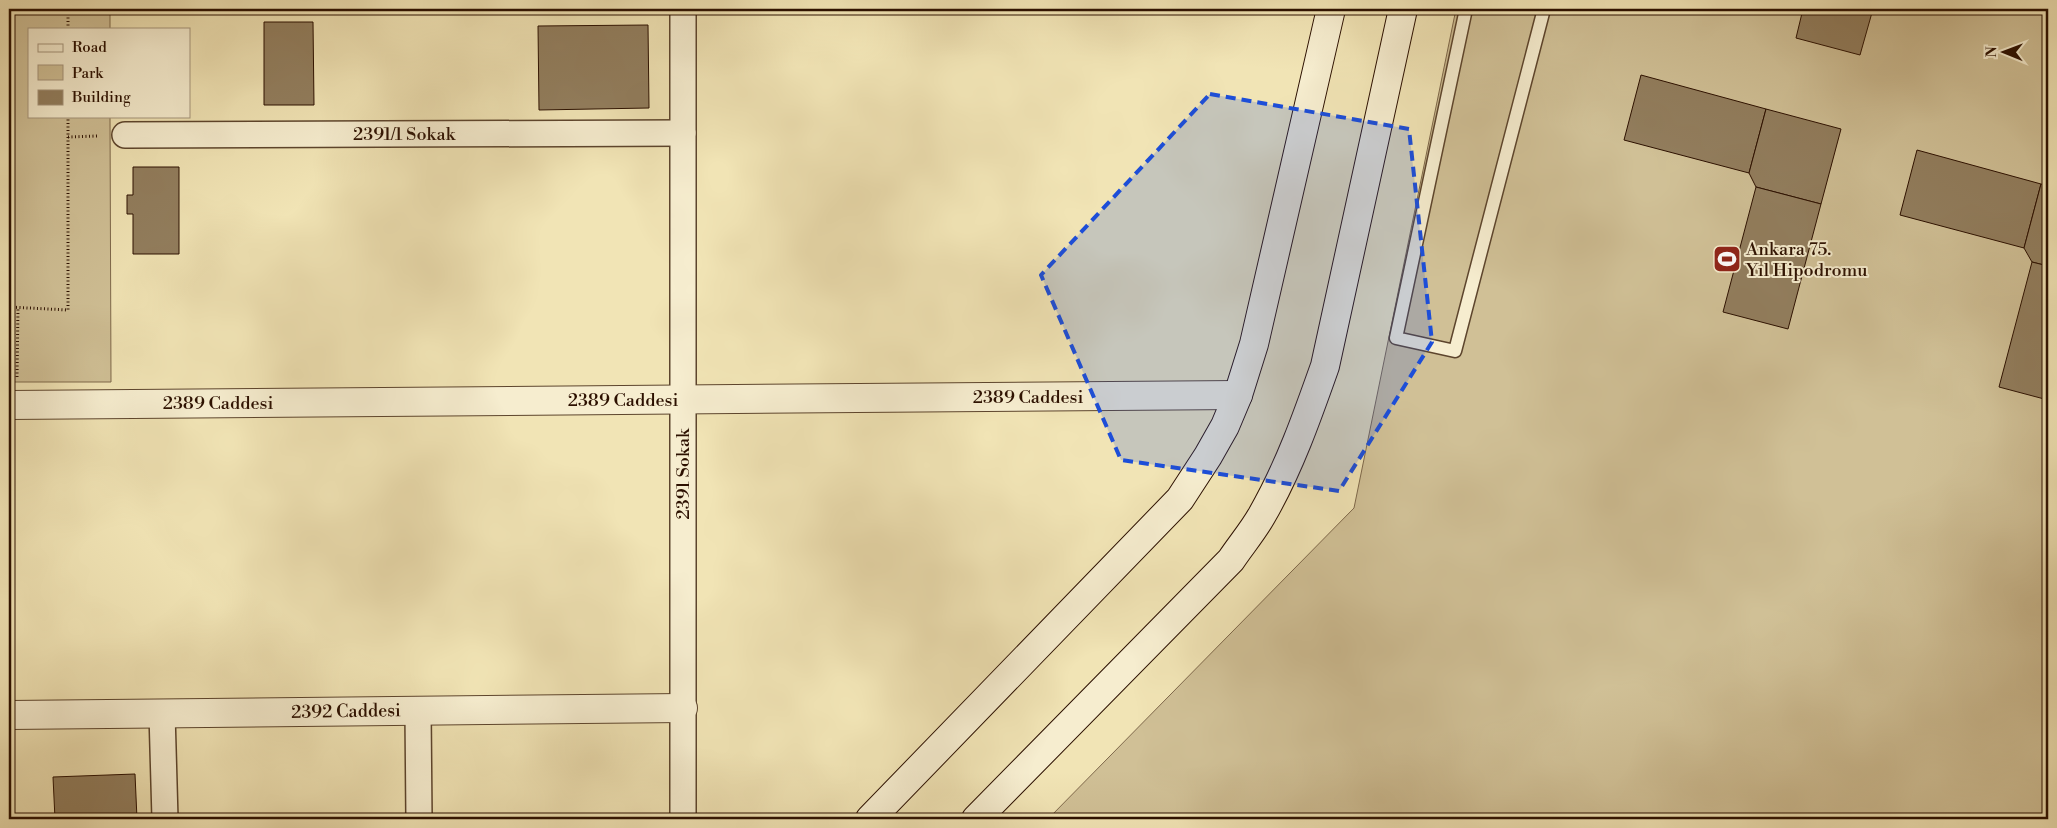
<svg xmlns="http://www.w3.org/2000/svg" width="2057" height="828" font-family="'Libre Bodoni',serif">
	<rect width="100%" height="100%" fill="#f1e4b5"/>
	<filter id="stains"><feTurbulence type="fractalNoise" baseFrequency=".004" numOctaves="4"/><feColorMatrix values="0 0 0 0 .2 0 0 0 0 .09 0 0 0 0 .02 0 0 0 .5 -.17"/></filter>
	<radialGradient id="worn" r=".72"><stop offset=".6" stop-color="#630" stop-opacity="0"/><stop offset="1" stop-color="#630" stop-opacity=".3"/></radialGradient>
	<g fill="#d0c096" stroke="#7e684b">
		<polygon points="9,9 110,9 110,29 29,29 29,116 110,116 111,382 9,382"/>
		<polygon points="1456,9 2048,9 2048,819 1048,819 1354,508"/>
	</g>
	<g fill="#927e5e" stroke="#2c1000">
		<polygon points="1803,9 1873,9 1860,55 1796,38"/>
		<polygon points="264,22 313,22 314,105 264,105"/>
		<polygon points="648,25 649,108 539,110 538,26"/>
		<polygon points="1641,75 1766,109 1749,173 1624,140"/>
		<polygon points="1766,109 1841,129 1821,204 1756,187 1749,173"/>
		<polygon points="1917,150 2041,184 2024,248 1900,215"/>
		<polygon points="133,167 179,167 179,254 133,254 133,214 127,214 127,195 133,195"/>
		<polygon points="2041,184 2048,186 2048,266 2032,262 2024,248"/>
		<polygon points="1756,187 1821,204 1788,329 1723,312"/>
		<polygon points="2032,262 2048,266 2048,400 1999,387"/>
		<polygon points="135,774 137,819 55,819 53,777"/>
	</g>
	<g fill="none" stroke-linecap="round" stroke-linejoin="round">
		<defs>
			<polyline id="service" points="1466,9 1396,338 1455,351 1544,9"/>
			<g id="minor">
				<polyline points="683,9 683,819"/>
				<polyline points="125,135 683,133"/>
				<polyline points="418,711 419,819"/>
				<polyline points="162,713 165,819"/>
			</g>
			<g id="tertiary">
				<polyline points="9,405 1238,395"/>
				<polyline points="9,715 683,708"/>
			</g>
			<g id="secondary">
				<polyline points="870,819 1180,499 1208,456 1225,426 1238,395 1254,344 1331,9"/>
				<path d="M976 819 1231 560C1241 545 1253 531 1262 515 1289 468 1307 417 1325 366L1403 9"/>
			</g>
		</defs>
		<use href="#service" stroke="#5d452d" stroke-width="15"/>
		<use href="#minor" stroke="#5d452d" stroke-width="28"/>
		<use href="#tertiary" stroke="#5d452d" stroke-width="30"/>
		<use href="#secondary" stroke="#2c1000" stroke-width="30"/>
		<g stroke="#2c1000" stroke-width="3" stroke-dasharray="1 2.5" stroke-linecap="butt">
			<polyline points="68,29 68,9"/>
			<polyline points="68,137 97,136"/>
			<polyline points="9,307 68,310 68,116"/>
			<polyline points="17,377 18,307"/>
		</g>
		<use href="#service" stroke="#f6edcf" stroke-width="12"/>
		<use href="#minor" stroke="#f6edcf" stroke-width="25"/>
		<use href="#tertiary" stroke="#f6edcf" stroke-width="28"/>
		<use href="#secondary" stroke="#f6edcf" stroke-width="28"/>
	</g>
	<path fill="#1d4ed8" fill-opacity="0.2" stroke="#1d4ed8" stroke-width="4" stroke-dasharray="10 6" stroke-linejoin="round" d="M1210 94 1409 129 1432 342 1339 491 1121 460 1041 275Z"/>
	<defs>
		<symbol id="stadium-square" viewBox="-11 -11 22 22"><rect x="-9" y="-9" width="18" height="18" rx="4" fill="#8f2418" stroke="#f6edcf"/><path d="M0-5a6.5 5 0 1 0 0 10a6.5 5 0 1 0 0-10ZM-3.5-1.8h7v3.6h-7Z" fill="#fff"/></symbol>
	</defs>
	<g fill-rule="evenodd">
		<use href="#stadium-square" x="1711" y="243" width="32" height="32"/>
	</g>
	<g text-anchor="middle" stroke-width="4" stroke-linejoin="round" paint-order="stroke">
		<g font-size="18" fill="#2c1000" stroke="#f6edcf">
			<text x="404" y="140">2391/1 Sokak</text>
			<text x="1028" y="403">2389 Caddesi</text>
			<text x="623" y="406">2389 Caddesi</text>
			<text x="218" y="409">2389 Caddesi</text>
			<text transform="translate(683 474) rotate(-90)" y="6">2391 Sokak</text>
			<text transform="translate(346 711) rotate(-1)" y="6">2392 Caddesi</text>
		</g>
		<g font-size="18" fill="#2c1000" stroke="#f6edcf" text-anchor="start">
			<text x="1746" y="255">Ankara 75.<tspan x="1746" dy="21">Yıl Hipodromu</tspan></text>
		</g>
	</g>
	<rect width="2057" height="828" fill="none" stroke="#f1e4b5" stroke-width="30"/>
	<rect x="10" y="10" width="2037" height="808" fill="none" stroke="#2c1000" stroke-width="2.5"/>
	<rect x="15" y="15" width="2027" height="798" fill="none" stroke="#2c1000"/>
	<rect x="28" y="28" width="162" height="90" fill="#f6edcf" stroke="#a5957c"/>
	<rect x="38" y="44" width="25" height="8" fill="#f6edcf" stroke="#a5957c"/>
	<text x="72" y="52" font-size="15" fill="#2c1000">Road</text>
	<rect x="38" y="65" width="25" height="15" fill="#d0c096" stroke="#a5957c"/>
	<text x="72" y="78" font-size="15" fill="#2c1000">Park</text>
	<rect x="38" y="90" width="25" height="15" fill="#927e5e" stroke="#a5957c"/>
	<text x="72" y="102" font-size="15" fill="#2c1000">Building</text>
	<g transform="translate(2004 52) rotate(271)" stroke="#f6edcf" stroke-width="4" paint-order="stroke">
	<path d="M0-4L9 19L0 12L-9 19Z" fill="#2c1000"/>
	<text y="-8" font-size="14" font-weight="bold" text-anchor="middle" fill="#2c1000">N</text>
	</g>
	<rect width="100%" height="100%" filter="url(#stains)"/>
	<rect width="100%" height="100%" fill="url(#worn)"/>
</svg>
